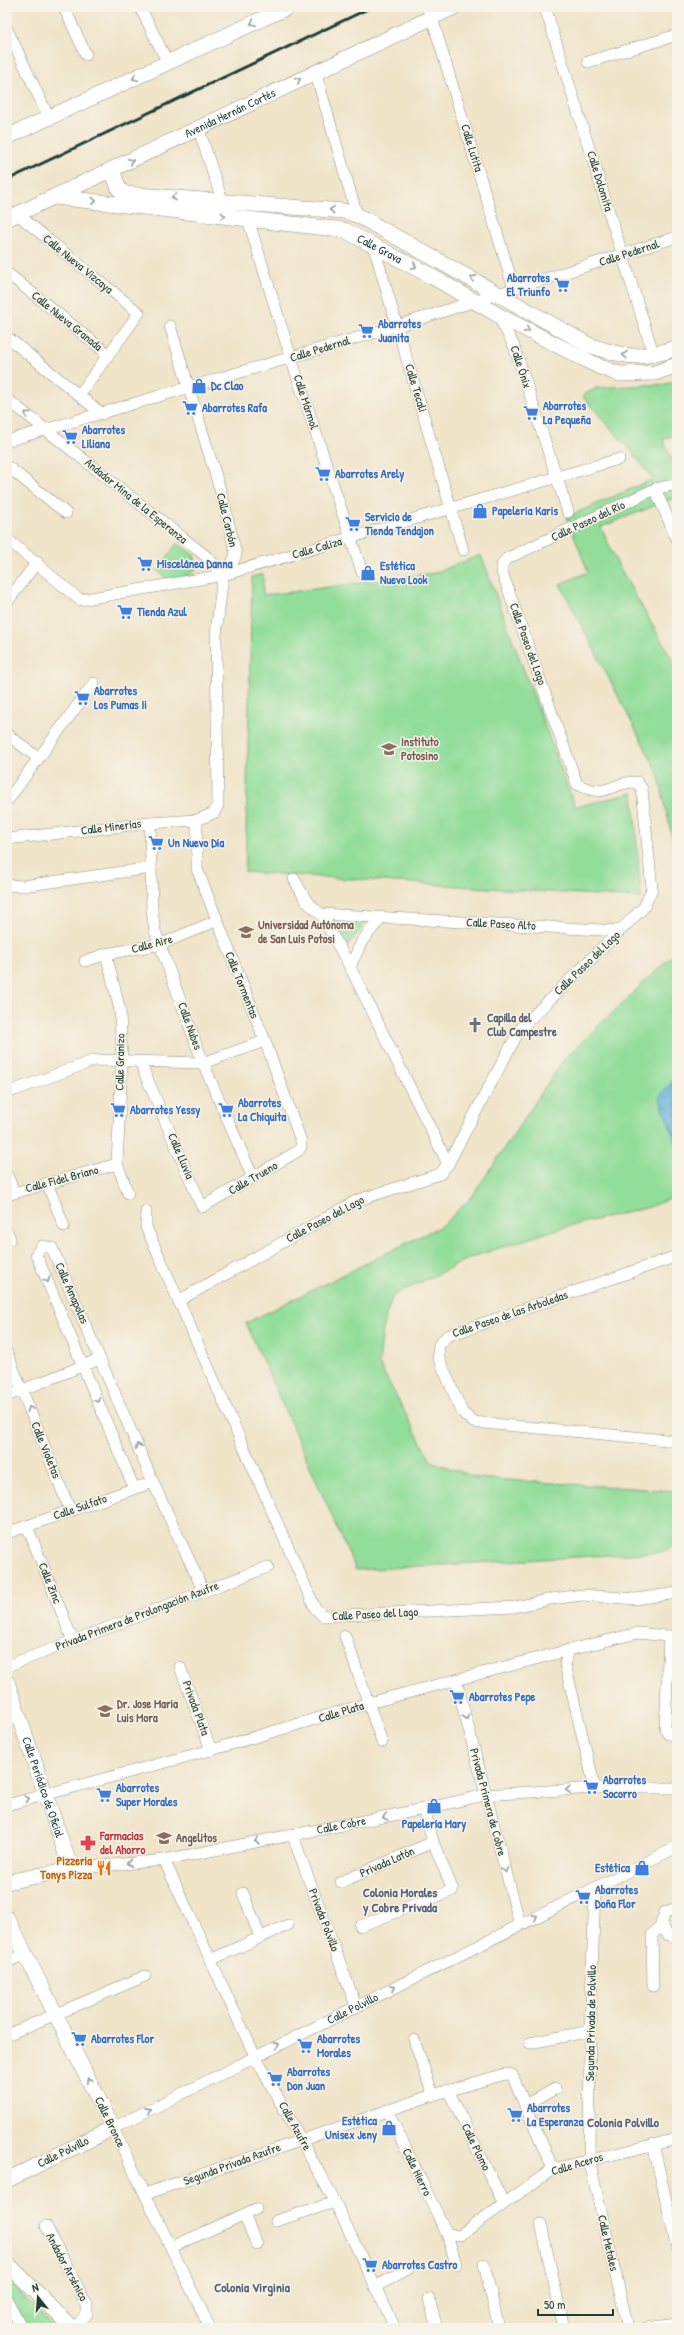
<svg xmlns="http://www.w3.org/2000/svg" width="684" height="2335" font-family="'Patrick Hand',sans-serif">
	<defs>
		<pattern id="water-waves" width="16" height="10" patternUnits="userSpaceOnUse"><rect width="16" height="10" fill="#67b4e0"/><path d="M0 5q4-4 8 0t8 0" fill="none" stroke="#5494b6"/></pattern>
	</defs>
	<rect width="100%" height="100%" fill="#f7f3e8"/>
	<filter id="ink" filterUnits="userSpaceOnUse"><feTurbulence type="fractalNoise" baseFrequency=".025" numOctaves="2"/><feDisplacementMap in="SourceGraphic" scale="8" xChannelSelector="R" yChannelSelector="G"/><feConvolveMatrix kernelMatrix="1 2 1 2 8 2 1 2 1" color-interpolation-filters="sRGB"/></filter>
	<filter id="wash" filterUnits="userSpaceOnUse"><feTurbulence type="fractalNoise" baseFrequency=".012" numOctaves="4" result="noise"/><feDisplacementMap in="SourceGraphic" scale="16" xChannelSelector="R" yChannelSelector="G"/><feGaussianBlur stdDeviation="0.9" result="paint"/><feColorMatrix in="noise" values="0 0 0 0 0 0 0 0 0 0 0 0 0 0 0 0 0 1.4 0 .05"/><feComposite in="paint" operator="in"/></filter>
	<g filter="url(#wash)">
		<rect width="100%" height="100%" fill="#f0e4c9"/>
		<g fill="#92dd9a" stroke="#588d67">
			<polygon points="677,380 677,434 663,439 677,473 677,497 601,527 618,565 677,668 677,860 658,773 560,584 588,572 567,517 653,479 632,452 582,396 596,388 666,384"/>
			<path d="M177 543 194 555 197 566C192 578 180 578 168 581L158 571Z"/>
			<polygon points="481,555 575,807 633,793 641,898 245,872 252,577 263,574 263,595 284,593 434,573"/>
			<polygon points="329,916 368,920 344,950 328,921"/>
			<polygon points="677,951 677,1196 646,1208 561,1228 472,1257 393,1296 384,1321 379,1364 431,1461 477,1478 677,1491 677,1543 662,1552 356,1570 246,1323 443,1225 471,1198 564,1059"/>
			<path d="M7 2279 52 2326 49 2328H24C14 2312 7 2298 7 2279Z"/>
		</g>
		<polygon fill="url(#water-waves)" stroke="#43788a" points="677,1077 677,1145 659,1097"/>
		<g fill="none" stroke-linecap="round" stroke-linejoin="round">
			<polyline stroke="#67b4e0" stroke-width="3" points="7,127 8,128"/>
		</g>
	</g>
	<g filter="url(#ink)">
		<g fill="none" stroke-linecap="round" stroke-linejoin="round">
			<defs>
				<g id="minor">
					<polyline points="64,7 86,55"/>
					<polyline points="140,7 168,63"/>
					<polyline points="427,7 432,18 514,289"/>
					<polyline points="545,7 654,356"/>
					<polyline points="7,29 49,118"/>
					<polyline points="588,62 677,35"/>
					<polyline points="315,71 357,215"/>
					<polyline points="199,130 222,200"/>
					<polyline points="17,214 139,313 79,395"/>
					<polyline points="248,219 291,358 362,572"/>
					<polyline points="373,244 463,550"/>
					<polyline points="7,273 108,354"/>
					<polyline points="498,315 514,346 568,512"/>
					<polyline points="7,337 102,414"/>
					<polyline points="7,399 207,557 223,575"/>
					<polyline points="7,441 397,326 677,237"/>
					<polyline points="7,466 66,513"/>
					<polyline points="655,489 677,539"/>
					<polyline points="7,539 80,600 223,575 619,459"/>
					<polyline points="7,602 37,562"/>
					<polyline points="7,734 38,758"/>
					<polyline points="7,801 94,683"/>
					<polyline points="150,823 152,910 155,931 203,1063 253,1178"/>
					<polyline points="7,839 150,823 197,820 214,813 218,805 216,635 223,575 233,562 236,554 222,496 170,326"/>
					<polyline points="294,879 307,902 321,914 619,931"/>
					<polyline points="7,885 23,886 151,868"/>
					<polyline points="321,914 350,967 448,1164"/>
					<polyline points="106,954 120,1010 122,1062 117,1164 128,1193"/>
					<polyline points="85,961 106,954 161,944 216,921"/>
					<polyline points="350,967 362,941 382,917"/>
					<polyline points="140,1062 202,1207 298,1151 301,1147 301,1141 265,1041 197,869 197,820"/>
					<polyline points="7,1093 95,1060 203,1063 265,1041"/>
					<polyline points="7,1175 14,1192"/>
					<polyline points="47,1183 64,1226"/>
					<polyline points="7,1195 117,1164"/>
					<polyline points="146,1212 146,1227 315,1608 323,1616 515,1607 551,1599 582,1595 636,1599 677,1593"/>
					<polyline points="7,1232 10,1239"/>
					<polyline points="677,1256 447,1336 439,1345 438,1356 462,1412 473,1422 677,1441"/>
					<path d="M178 1301 358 1200 440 1174 448 1164 520 1029 644 907 652 889 642 789 637 782C609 782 607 800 577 784L502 572V565L506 559 655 489 677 484"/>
					<polyline points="7,1353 70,1510"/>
					<polyline points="7,1396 100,1359"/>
					<polyline points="134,1488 36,1254 42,1246 52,1248 153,1482 203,1590"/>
					<polyline points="27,1526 73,1641"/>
					<polyline points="7,1533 153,1482"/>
					<polyline points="345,1636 382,1742"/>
					<polyline points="669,1636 665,1729 668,1734 677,1735"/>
					<polyline points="569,1650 565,1664 595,1788"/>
					<polyline points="7,1666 268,1567"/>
					<polyline points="180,1667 211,1750"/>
					<polyline points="456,1680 520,1925"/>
					<polyline points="7,1805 211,1750 369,1703 569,1650 638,1633 677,1637"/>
					<polyline points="292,1834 356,2006"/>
					<polyline points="164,1860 255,2056 335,2202 395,2328"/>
					<path id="s1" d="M71 1869 164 1860 424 1809 485 1795 595 1788H677"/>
					<polyline points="341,1882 433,1842"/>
					<polyline points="595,1888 590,2031 589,2159 628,2328"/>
					<polyline points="243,1893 260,1937"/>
					<polyline points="677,1908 665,1912 661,1924 668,1935 677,1937"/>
					<polyline points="360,1926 453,1890 433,1842 424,1809"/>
					<polyline points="210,1960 288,1925"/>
					<polyline points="7,1962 26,1954"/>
					<polyline points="653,1986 652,1935 656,1930 662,1929"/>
					<polyline points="7,2035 145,1976"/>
					<polyline points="414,2040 433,2095"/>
					<polyline points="530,2043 590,2031"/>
					<polyline points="448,2090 504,2204"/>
					<polyline points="525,2105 555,2089"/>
					<polyline points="387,2110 447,2234 456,2264"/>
					<polyline points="653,2144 677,2248"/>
					<polyline points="145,2194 433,2095 505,2074 512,2075 553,2169"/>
					<polyline points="244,2215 257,2245"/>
					<polyline points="276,2221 335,2202"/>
					<polyline points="541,2224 564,2328"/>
					<polyline points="46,2226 87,2305 87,2314 74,2328"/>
					<polyline points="447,2234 460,2235 553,2169 677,2139"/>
					<polyline points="172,2247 256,2209"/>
					<polyline points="484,2264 499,2328"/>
					<polyline points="375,2287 408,2269"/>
					<polyline points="429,2299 437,2328"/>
					<polyline points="7,2300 22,2328"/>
					<path id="s2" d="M210 2328 113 2128 677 1847"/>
					<polyline points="646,2328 677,2324"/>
				</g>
				<g id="secondary">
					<polyline points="7,137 288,7"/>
					<path d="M112 170 119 189 125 194 343 211 357 215 589 345C626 358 639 360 677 348"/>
					<path id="s3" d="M55 197 344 230 431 276 498 315 600 367 619 374 655 373 677 365"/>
					<path id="s4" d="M7 219 454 7"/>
					<path id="s5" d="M7 1682 71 1869 7 1882"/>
					<polyline points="7,1918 113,2128 7,2180"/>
					<polyline points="7,2263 72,2328"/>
				</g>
			</defs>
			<use href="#minor" stroke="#88907e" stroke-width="12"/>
			<use href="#secondary" stroke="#88907e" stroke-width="16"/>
			<use href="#minor" stroke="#fff" stroke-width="11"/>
			<use href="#secondary" stroke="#fff" stroke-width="15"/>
			<polyline stroke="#1f3d34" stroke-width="3" points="7,180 372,7"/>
		</g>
		<defs><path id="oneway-chevron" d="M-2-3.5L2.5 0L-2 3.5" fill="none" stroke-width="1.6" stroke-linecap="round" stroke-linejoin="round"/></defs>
		<g stroke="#8f9e9a">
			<use href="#oneway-chevron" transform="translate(253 23) rotate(155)"/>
			<use href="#oneway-chevron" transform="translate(135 78) rotate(155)"/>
			<use href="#oneway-chevron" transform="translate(298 80) rotate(-27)"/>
			<use href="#oneway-chevron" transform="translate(131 161) rotate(-25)"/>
			<use href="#oneway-chevron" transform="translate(174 197) rotate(-176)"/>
			<use href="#oneway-chevron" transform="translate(94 201) rotate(6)"/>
			<use href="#oneway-chevron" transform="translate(332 210) rotate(-175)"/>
			<use href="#oneway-chevron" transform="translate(223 216) rotate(6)"/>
			<use href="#oneway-chevron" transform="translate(414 266) rotate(28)"/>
			<use href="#oneway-chevron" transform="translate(473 278) rotate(-151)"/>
			<use href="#oneway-chevron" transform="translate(527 330) rotate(28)"/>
			<use href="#oneway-chevron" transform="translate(625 355) rotate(-177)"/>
			<use href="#oneway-chevron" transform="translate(27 414) rotate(-143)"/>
			<use href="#oneway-chevron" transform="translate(47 1280) rotate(68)"/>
			<use href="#oneway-chevron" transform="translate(97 1400) rotate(67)"/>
			<use href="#oneway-chevron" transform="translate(30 1409) rotate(-112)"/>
			<use href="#oneway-chevron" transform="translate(138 1446) rotate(-113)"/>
			<use href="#oneway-chevron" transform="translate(466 1717) rotate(76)"/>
			<use href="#oneway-chevron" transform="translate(568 1790) rotate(177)"/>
			<use href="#oneway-chevron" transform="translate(27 1799) rotate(-15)"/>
			<use href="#oneway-chevron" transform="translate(385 1817) rotate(169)"/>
			<use href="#oneway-chevron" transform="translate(257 1841) rotate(169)"/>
			<use href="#oneway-chevron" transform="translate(129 1863) rotate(174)"/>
			<use href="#oneway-chevron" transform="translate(505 1870) rotate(75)"/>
			<use href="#oneway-chevron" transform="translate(535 1917) rotate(-26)"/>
			<use href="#oneway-chevron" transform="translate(393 1988) rotate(-26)"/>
			<use href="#oneway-chevron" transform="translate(277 2045) rotate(-26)"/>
			<use href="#oneway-chevron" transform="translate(89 2080) rotate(-117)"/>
			<use href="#oneway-chevron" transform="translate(148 2110) rotate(-27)"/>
		</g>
	</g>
	<defs>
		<symbol id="supermarket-bare" viewBox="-9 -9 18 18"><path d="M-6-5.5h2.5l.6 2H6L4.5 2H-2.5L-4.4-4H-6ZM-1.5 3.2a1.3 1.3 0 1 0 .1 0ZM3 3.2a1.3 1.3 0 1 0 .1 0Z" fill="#3f7fe0" stroke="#f7f3e8" stroke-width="2.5" paint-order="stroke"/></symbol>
		<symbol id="shop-bare" viewBox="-9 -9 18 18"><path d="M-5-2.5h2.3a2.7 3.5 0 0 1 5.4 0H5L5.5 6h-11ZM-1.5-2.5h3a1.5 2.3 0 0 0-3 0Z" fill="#3f7fe0" stroke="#f7f3e8" stroke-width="2.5" paint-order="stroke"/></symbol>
		<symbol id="university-bare" viewBox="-9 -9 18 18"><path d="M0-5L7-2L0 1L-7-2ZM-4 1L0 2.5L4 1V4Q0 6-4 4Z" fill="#8d6e63" stroke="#f7f3e8" stroke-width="2.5" paint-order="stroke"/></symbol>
		<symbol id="church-bare" viewBox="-9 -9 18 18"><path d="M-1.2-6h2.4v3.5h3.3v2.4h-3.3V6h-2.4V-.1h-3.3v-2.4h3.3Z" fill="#6b7280" stroke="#f7f3e8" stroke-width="2.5" paint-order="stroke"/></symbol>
		<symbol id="school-bare" viewBox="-9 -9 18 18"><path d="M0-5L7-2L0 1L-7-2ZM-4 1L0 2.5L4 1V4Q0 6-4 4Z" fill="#8d6e63" stroke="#f7f3e8" stroke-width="2.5" paint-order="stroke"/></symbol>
		<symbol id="pharmacy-bare" viewBox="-9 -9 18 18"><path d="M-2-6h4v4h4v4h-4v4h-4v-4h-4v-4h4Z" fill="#e0444e" stroke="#f7f3e8" stroke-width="2.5" paint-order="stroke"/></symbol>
		<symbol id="restaurant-bare" viewBox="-9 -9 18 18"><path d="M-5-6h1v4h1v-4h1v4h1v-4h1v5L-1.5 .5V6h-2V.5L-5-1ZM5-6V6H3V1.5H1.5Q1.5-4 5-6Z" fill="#e8710a" stroke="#f7f3e8" stroke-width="2.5" paint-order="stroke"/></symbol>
	</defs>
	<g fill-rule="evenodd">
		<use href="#supermarket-bare" x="551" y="274" width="22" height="22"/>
		<use href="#supermarket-bare" x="355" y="320" width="22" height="22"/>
		<use href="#shop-bare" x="188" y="375" width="22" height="22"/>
		<use href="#supermarket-bare" x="179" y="397" width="22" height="22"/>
		<use href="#supermarket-bare" x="520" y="402" width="22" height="22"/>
		<use href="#supermarket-bare" x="59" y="426" width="22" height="22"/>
		<use href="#supermarket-bare" x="312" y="463" width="22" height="22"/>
		<use href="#shop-bare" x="469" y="500" width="22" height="22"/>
		<use href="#supermarket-bare" x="342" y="513" width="22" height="22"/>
		<use href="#supermarket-bare" x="134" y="553" width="22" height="22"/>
		<use href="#shop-bare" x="357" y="562" width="22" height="22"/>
		<use href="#supermarket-bare" x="114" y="601" width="22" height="22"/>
		<use href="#supermarket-bare" x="71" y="687" width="22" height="22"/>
		<use href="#university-bare" x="378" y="738" width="22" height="22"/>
		<use href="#supermarket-bare" x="145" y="832" width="22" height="22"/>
		<use href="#university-bare" x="235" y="921" width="22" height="22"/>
		<use href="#church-bare" x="464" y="1014" width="22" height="22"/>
		<use href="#supermarket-bare" x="107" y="1099" width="22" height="22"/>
		<use href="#supermarket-bare" x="215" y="1099" width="22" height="22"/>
		<use href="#supermarket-bare" x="446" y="1686" width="22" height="22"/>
		<use href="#school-bare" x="94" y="1700" width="22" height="22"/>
		<use href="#supermarket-bare" x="580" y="1776" width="22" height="22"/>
		<use href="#supermarket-bare" x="93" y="1784" width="22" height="22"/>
		<use href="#shop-bare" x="423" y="1795" width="22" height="22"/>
		<use href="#school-bare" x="153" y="1827" width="22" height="22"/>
		<use href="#pharmacy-bare" x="77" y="1832" width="22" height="22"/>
		<use href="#restaurant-bare" x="93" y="1857" width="22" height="22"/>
		<use href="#shop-bare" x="631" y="1857" width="22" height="22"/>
		<use href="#supermarket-bare" x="572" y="1886" width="22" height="22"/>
		<use href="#supermarket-bare" x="68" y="2028" width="22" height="22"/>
		<use href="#supermarket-bare" x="294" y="2035" width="22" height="22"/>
		<use href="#supermarket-bare" x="264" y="2068" width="22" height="22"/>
		<use href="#supermarket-bare" x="504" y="2104" width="22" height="22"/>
		<use href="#shop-bare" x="378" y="2117" width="22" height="22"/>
		<use href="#supermarket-bare" x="359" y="2254" width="22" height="22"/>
	</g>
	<g text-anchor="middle" stroke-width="3" stroke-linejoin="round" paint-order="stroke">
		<g font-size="12" fill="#1f3d34" stroke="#f7f3e8">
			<text dy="4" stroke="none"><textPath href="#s4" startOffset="247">Avenida Hernán Cortés</textPath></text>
			<text transform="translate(472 148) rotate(73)" y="4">Calle Lutita</text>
			<text transform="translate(600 181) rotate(73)" y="4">Calle Dolomita</text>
			<text dy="4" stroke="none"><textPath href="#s3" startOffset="331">Calle Grava</textPath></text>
			<text transform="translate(629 253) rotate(-18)" y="4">Calle Pedernal</text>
			<text transform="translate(78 264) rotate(39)" y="4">Calle Nueva Vizcaya</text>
			<text transform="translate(67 321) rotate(39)" y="4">Calle Nueva Granada</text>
			<text transform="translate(320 349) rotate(-17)" y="4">Calle Pedernal</text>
			<text transform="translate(521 367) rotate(72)" y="4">Calle Ónix</text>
			<text transform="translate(416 388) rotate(73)" y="4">Calle Tecali</text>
			<text transform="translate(306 402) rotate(72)" y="4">Calle Mármol</text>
			<text transform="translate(136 501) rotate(39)" y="4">Andador Mina de la Esperanza</text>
			<text transform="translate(227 520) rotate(76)" y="4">Calle Carbón</text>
			<text transform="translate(588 521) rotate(-25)" y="4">Calle Paseo del Río</text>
			<text transform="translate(317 548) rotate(-16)" y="4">Calle Caliza</text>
			<text transform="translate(528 644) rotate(70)" y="4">Calle Paseo del Lago</text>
			<text transform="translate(111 827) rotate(-7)" y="4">Calle Minerías</text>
			<text transform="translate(501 924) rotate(3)" y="4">Calle Paseo Alto</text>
			<text transform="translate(152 944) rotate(-15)" y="4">Calle Aire</text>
			<text transform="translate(587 963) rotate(-44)" y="4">Calle Paseo del Lago</text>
			<text transform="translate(242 985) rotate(68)" y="4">Calle Tormentas</text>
			<text transform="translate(190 1026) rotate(70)" y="4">Calle Nubes</text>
			<text transform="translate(120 1062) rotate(-89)" y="4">Calle Granizo</text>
			<text transform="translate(181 1156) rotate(67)" y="4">Calle Lluvia</text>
			<text transform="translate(253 1178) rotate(-30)" y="4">Calle Trueno</text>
			<text transform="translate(62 1179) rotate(-15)" y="4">Calle Fidel Briano</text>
			<text transform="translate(325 1219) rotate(-28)" y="4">Calle Paseo del Lago</text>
			<text transform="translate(72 1293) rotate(66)" y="4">Calle Amapolas</text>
			<text transform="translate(510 1314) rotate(-19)" y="4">Calle Paseo de las Arboledas</text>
			<text transform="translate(46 1450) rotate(68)" y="4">Calle Violetas</text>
			<text transform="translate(80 1507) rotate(-19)" y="4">Calle Sulfato</text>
			<text transform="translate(50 1583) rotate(68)" y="4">Calle Zinc</text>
			<text transform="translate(375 1614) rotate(-3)" y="4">Calle Paseo del Lago</text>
			<text transform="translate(137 1616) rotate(-21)" y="4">Privada Primera de Prolongación Azufre</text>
			<text transform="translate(196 1708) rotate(70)" y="4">Privada Plata</text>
			<text transform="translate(341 1712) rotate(-17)" y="4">Calle Plata</text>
			<text dy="4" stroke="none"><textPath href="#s5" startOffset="111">Calle Periódico de Oficial</textPath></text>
			<text transform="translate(488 1802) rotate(75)" y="4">Privada Primera de Cobre</text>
			<text dy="4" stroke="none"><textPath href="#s1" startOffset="274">Calle Cobre</textPath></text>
			<text transform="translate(387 1862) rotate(-24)" y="4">Privada Latón</text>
			<text transform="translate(324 1920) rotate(69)" y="4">Privada Polvillo</text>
			<text dy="4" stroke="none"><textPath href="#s2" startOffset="490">Calle Polvillo</textPath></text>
			<text transform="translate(591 2023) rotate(-89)" y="4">Segunda Privada de Polvillo</text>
			<text transform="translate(110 2122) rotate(64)" y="4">Calle Bronce</text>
			<text transform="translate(295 2126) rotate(61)" y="4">Calle Azufre</text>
			<text transform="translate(476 2147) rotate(64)" y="4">Calle Plomo</text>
			<text transform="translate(63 2152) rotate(-26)" y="4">Calle Polvillo</text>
			<text transform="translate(232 2164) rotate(-20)" y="4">Segunda Privada Azufre</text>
			<text transform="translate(577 2164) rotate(-17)" y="4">Calle Aceros</text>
			<text transform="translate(417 2172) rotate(64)" y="4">Calle Hierro</text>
			<text transform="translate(608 2243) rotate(77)" y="4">Calle Metales</text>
			<text transform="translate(67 2267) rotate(62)" y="4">Andador Arsénico</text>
		</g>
		<g font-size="12" font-weight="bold" fill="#366cbe" stroke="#f7f3e8" text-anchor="start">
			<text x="550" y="282" text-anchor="end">Abarrotes<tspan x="550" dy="14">El Triunfo</tspan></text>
			<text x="378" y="328">Abarrotes<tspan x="378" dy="14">Juanita</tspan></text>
			<text x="211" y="390">Dc Clao</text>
			<text x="543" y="410">Abarrotes<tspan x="543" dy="14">La Pequeña</tspan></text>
			<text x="202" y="412">Abarrotes Rafa</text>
			<text x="82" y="434">Abarrotes<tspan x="82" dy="14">Liliana</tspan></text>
			<text x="335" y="478">Abarrotes Arely</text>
			<text x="492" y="515">Papelería Karis</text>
			<text x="365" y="521">Servicio de<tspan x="365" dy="14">Tienda Tendajon</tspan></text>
			<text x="157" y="568">Miscelánea Danna</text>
			<text x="380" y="570">Estética<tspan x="380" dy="14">Nuevo Look</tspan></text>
			<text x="137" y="616">Tienda Azul</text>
			<text x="94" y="695">Abarrotes<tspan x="94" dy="14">Los Pumas Ii</tspan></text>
			<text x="168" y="847">Un Nuevo Día</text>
			<text x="238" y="1107">Abarrotes<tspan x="238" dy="14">La Chiquita</tspan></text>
			<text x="130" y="1114">Abarrotes Yessy</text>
			<text x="469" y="1701">Abarrotes Pepe</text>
			<text x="603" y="1784">Abarrotes<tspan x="603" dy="14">Socorro</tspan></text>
			<text x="116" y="1792">Abarrotes<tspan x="116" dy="14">Super Morales</tspan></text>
			<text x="434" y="1828" text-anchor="middle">Papelería Mary</text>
			<text x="630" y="1872" text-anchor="end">Estética</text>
			<text x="595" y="1894">Abarrotes<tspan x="595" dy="14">Doña Flor</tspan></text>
			<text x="91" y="2043">Abarrotes Flor</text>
			<text x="317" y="2043">Abarrotes<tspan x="317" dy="14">Morales</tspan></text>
			<text x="287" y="2076">Abarrotes<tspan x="287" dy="14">Don Juan</tspan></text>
			<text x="527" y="2112">Abarrotes<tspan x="527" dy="14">La Esperanza</tspan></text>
			<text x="377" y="2125" text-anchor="end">Estética<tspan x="377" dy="14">Unisex Jeny</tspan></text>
			<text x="382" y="2269">Abarrotes Castro</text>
		</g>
		<g font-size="12" font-weight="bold" fill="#785e54" stroke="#f7f3e8" text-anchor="start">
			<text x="401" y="746">Instituto<tspan x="401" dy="14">Potosino</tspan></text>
			<text x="258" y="929">Universidad Autónoma<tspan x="258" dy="14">de San Luis Potosi</tspan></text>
			<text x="117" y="1708">Dr. Jose Maria<tspan x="117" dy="14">Luis Mora</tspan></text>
			<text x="176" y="1842">Angelitos</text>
		</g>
		<g font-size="12" font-weight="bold" fill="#5b616d" stroke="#f7f3e8" text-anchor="start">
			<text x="487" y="1022">Capilla del<tspan x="487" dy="14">Club Campestre</tspan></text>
		</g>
		<g font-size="12" font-weight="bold" fill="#be3a42" stroke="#f7f3e8" text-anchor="start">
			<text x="100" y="1840">Farmacias<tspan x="100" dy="14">del Ahorro</tspan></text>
		</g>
		<g font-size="12" font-weight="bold" fill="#c56008" stroke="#f7f3e8" text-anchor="end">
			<text x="92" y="1865">Pizzeria<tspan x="92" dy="14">Tonys Pizza</tspan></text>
		</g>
		<g font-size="13" font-weight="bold" fill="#566378" stroke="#f7f3e8">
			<text x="400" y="1897">Colonia Morales<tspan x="400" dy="15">y Cobre Privada</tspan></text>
			<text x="623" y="2127">Colonia Polvillo</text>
			<text x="252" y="2292">Colonia Virginia</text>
		</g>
	</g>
	<rect width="684" height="2335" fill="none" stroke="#f7f3e8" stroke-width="24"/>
	<g transform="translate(38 2297) rotate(343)" stroke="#f7f3e8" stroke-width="3" paint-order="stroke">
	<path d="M0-3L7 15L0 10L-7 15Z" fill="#1f3d34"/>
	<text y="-6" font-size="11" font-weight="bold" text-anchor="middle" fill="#1f3d34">N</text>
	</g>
	<path d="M538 2309v6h75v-6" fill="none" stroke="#1f3d34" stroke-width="2"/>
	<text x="544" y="2309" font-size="12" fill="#1f3d34" stroke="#f7f3e8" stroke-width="3" paint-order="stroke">50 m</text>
</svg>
